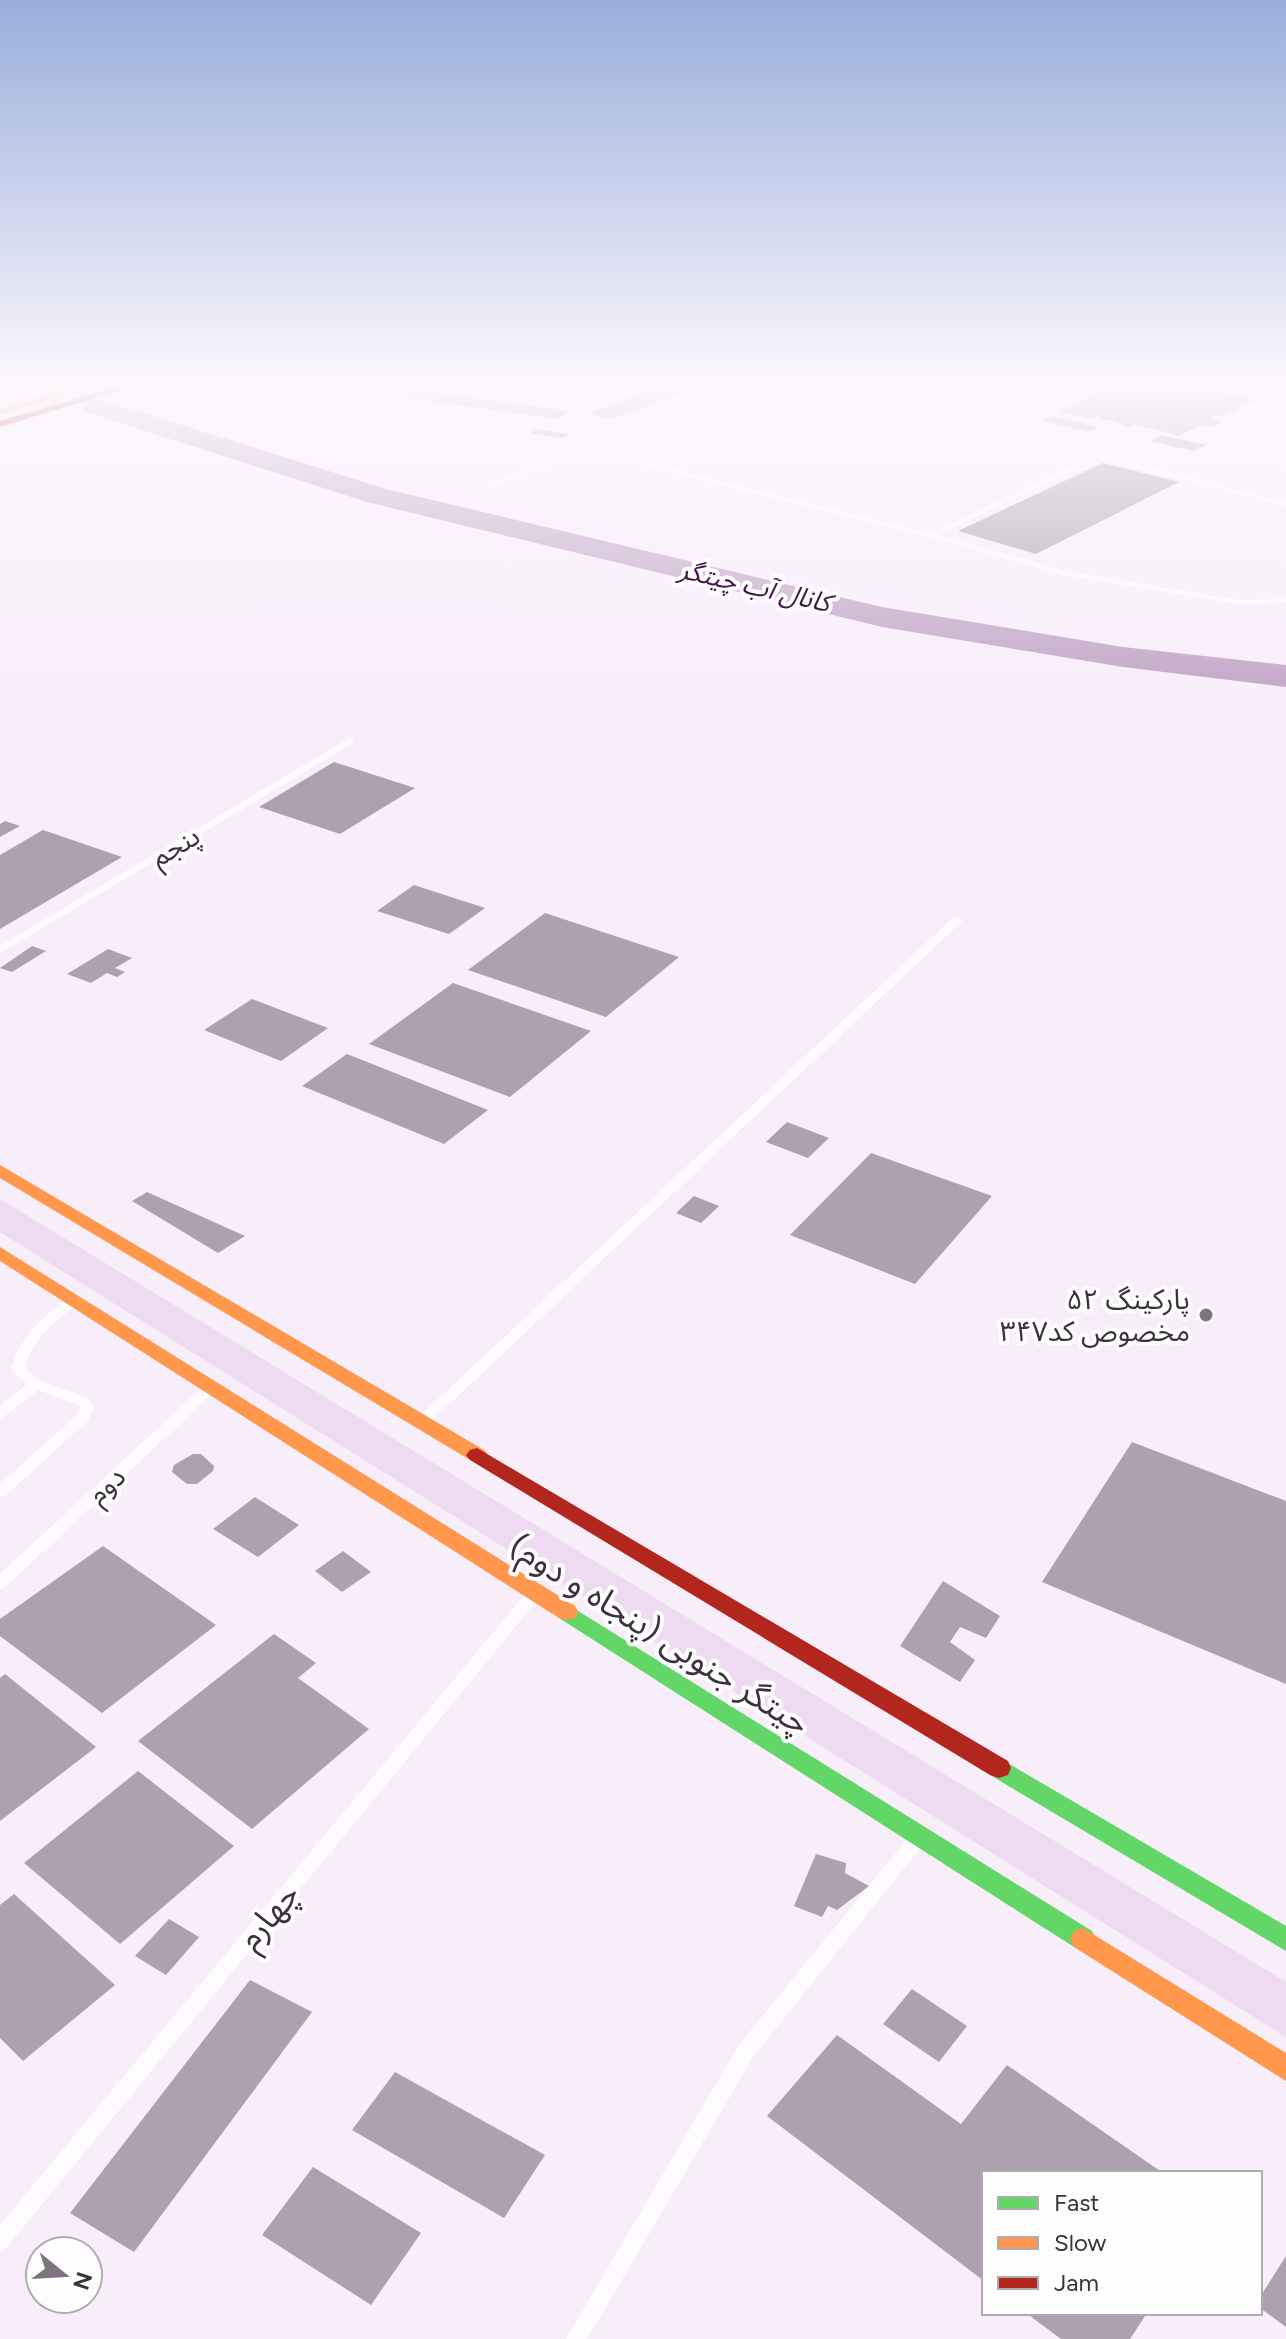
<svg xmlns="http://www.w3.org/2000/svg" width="1286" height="2339" font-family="Figtree,'Noto Sans Arabic',sans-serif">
	<rect width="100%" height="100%" fill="#f8eefa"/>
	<polygon fill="#eedaf1" points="0,1199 1286,1982 1286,2037 0,1232"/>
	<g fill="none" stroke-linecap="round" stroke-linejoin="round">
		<polygon fill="#c1a5c6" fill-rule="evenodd" points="96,398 386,489 882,607 1123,647 1286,665 1286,687 1123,667 882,627 367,502 86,412 83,406 86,400"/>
	</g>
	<g fill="#aca1ae">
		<polygon points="290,381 306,381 364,389 358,393"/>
		<polygon points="342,381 355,381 396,387 388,392"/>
		<polygon points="674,381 711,382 611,419 589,413"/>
		<polygon points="896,381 939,381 921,389"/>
		<polygon points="1126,381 1176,381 1256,400 1222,416 1210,417 1221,422 1212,427 1203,424 1179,436 1134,424 1129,427 1112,420 1098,420 1102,418 1098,416 1092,419 1058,411"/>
		<polygon points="419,390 570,411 558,419 406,398"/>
		<polygon points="1052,416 1098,427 1088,432 1042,420"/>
		<polygon points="537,429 569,434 563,438 531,433"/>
		<polygon points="1162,435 1206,445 1194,451 1150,441"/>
		<polygon points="1103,463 1179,482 1036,554 958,531"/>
		<polygon points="334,762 415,788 340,834 259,807"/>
		<polygon points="5,821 20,826 0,837 0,824"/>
		<polygon points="43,830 122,857 0,929 0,855"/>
		<polygon points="414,885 485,908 449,934 377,911"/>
		<polygon points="545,913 679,957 606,1017 468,970"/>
		<polygon points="32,946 46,951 12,972 0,968"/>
		<polygon points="108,949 132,958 115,968 125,972 117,977 107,973 91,983 67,974"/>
		<polygon points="453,983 591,1031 510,1097 369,1044"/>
		<polygon points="252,999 328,1028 281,1061 204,1030"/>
		<polygon points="347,1054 488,1110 444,1144 302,1086"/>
		<polygon points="787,1122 829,1138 808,1158 766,1142"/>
		<polygon points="871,1153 992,1196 915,1284 790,1235"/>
		<polygon points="147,1192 245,1236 218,1253 132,1201"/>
		<polygon points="694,1196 719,1206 701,1223 676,1213"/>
		<polygon points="1132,1442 1286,1501 1286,1684 1042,1582"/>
		<polygon points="193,1454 201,1454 214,1466 213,1471 197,1484 187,1484 172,1472 174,1465"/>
		<polygon points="255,1497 299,1525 258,1557 213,1529"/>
		<polygon points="103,1546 216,1625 102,1713 0,1636 0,1619"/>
		<polygon points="343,1551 371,1572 342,1592 315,1571"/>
		<polygon points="943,1581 1000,1616 986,1638 960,1627 950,1642 975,1660 960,1682 900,1646"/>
		<polygon points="274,1634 316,1663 298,1678 369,1729 252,1829 138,1741"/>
		<polygon points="5,1674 96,1747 0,1821 0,1678"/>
		<polygon points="138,1771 234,1846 120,1944 24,1863"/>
		<polygon points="816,1854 846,1863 845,1873 869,1886 837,1910 828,1906 822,1917 794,1906"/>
		<polygon points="14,1894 115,1985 23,2061 0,2038 0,1905"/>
		<polygon points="169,1919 199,1937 166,1975 135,1956"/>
		<polygon points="250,1980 312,2012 134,2252 70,2213"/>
		<polygon points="912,1989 967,2026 939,2062 883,2024"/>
		<polygon points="837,2035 961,2124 1007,2065 1163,2173 984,2173 984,2281 767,2116"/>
		<polygon points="395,2072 545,2155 504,2218 352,2130"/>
		<polygon points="313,2167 421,2233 371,2305 262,2235"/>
		<polygon points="1286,2256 1286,2327 1260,2308 1260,2297"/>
		<polygon points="1026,2313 1147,2313 1130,2339 1061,2339"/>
	</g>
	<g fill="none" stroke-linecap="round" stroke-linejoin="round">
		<g fill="#fefcfe" fill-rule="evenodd">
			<polygon points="212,381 230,381 609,434 733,381 742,381 602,441 599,439 601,437 272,391 244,405 269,414 321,411 577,451 493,487 491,486 491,484 566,452 321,415 268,418 236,405 264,390"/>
			<polygon points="581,446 932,533 1097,454 1286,502 1286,506 1098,458 939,535 1065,571 1239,600 1286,599 1286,603 1239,604 1064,575 962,546 579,449 579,447"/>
			<polygon points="350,738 353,739 353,743 0,953 0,946"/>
			<polygon points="957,917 962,920 961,922 429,1423 419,1423 417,1420 419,1417 953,918"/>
			<path d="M74 1296 79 1297 80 1300 79 1303C54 1322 33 1337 25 1368L41 1381 89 1399 94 1408 88 1420 5 1496 0 1497V1484L77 1415 80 1408 79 1405 38 1390 5 1416 0 1418V1406L27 1384 11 1369C21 1335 43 1317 69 1297Z"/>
			<polygon points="209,1384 214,1386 216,1389 214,1392 5,1587 0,1589 0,1574 204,1386"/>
			<polygon points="533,1589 538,1591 541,1595 538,1599 7,2247 0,2250 0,2225 528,1591"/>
			<polygon points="915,1835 921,1837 923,1842 921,1847 753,2057 587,2339 566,2339 739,2045 909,1837"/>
		</g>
		<g fill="#63d668" fill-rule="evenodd">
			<polygon points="567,1604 1092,1931 1096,1939 1092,1947 1083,1950 1074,1947 559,1618 556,1612 559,1606"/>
			<polygon points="999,1758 1286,1926 1286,1951 990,1775 987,1768 990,1761"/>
		</g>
		<g fill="#ff974d" fill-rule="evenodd">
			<polygon points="10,381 26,381 0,390 0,384"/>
			<polygon points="95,381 111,381 0,415 0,409"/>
			<polygon points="1278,381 1286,381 1286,385"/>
			<polygon points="0,1165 484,1450 488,1455 484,1460 470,1460 0,1178"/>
			<polygon points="0,1247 575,1606 578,1612 575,1618 567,1620 559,1618 0,1261"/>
			<polygon points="1083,1928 1286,2053 1286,2081 1074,1947 1070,1939 1074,1931"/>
		</g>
		<g fill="#b3261e" fill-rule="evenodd">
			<polygon points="135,381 151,381 0,427 0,421"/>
			<polygon points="477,1448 1008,1761 1011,1768 1008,1775 999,1778 990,1775 470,1460 466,1455 470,1450"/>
		</g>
	</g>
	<linearGradient id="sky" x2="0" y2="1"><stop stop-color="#98aeda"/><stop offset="0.54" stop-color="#fcf7fd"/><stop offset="1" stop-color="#fcf7fd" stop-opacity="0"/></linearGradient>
	<rect width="1286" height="709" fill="url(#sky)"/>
	<circle fill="#7d747f" stroke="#fdfdfd" stroke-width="3" cx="1206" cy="1315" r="8"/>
	<g text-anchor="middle" stroke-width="8" stroke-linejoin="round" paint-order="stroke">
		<g font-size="26" font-style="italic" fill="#43164a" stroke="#fdfdfd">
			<text transform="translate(755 586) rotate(13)" y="9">کانال آب چیتگر</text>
		</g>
		<g font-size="28" fill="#3b323d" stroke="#fdfdfd">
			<text transform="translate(175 846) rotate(-31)" y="10">پنجم</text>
			<text transform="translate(106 1485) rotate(-43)" y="10">دوم</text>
		</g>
		<g font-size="28" fill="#3b323d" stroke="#fdfdfd" text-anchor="end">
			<text x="1190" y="1309">پارکینگ ۵۲<tspan x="1190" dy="32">مخصوص کد۳۴۷</tspan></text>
		</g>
		<g font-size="34" fill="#3b323d" stroke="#fdfdfd">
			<text transform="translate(660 1634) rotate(32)" y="12">چیتگر جنوبی (پنجاه و دوم)</text>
			<text transform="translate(268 1916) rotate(-50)" y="12">چهارم</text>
		</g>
	</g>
	<rect x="982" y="2171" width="280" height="144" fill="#fdfdfd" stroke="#afacb0" stroke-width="2"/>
	<rect x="998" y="2197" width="40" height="12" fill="#63d668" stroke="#afacb0" stroke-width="2"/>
	<text x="1054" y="2211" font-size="24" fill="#3b323d">Fast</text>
	<rect x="998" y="2237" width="40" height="12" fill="#ff974d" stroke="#afacb0" stroke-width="2"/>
	<text x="1054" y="2251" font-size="24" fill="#3b323d">Slow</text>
	<rect x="998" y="2277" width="40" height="12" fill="#b3261e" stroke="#afacb0" stroke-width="2"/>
	<text x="1054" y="2291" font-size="24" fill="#3b323d">Jam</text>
	<g transform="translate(64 2275) rotate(108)"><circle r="38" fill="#fdfdfd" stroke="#afacb0" stroke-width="2"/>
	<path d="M0-6L14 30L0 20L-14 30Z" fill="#7d747f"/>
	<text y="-12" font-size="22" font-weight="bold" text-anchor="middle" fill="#3b323d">N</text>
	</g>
</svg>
